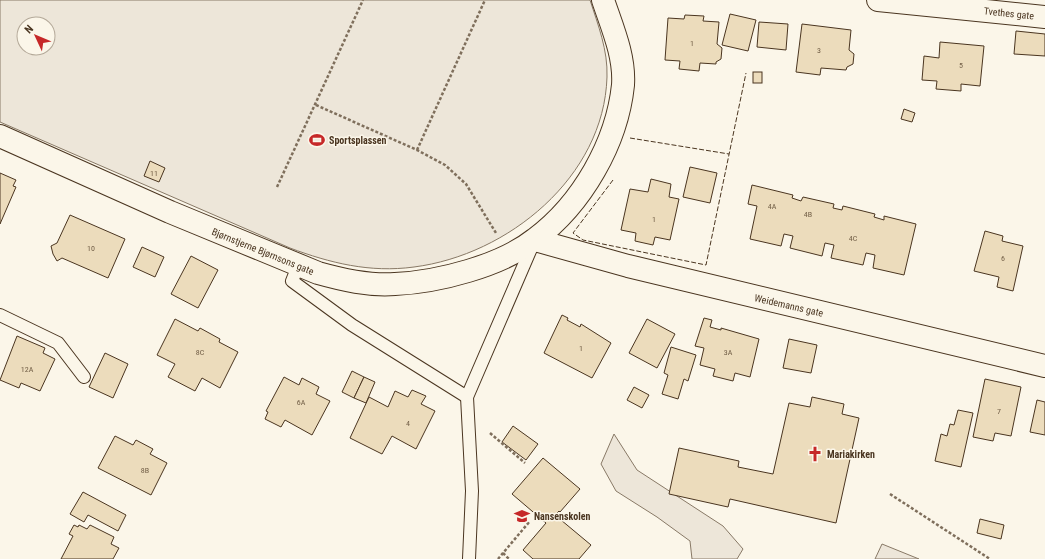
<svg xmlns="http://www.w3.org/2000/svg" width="1045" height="559" font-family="'Roboto Condensed',sans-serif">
	<rect width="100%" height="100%" fill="#fbf6e9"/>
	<g fill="#ede6d9" stroke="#887966" fill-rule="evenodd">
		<path d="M0 0H590C598 25 608 50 607 77 604 177 508 255 414 267 370 273 330 263 290 248L0 122ZM24 24H48V48H24Z"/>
		<polygon points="614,434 637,470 723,526 743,549 737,559 692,559 690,541 657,517 616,491 601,464"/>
		<polygon points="882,544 919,559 875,559"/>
	</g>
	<g fill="#ecdcbc" stroke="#4a3520">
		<polygon points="730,14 756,20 748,51 722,45"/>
		<polygon points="685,15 704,16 703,21 719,22 717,44 722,48 721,59 716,62 716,64 700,63 699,71 679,69 680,61 665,60 668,18 684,19"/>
		<polygon points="759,22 788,24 786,50 757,47"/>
		<polygon points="802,24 851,30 849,50 854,54 853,64 847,67 846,70 821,68 820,75 796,72"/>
		<polygon points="1016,31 1045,34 1045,56 1014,54"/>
		<polygon points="940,42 984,46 980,86 961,84 961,91 936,89 937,81 922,80 924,56 939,58"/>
		<rect x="753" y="72" width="9" height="11"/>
		<polygon points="904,109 915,113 912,122 901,119"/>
		<polygon points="150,161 165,168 159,182 144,176"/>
		<polygon points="690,167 717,173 710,203 683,197"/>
		<polygon points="0,173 16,180 13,186 16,187 0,224"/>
		<polygon points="651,179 671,184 669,197 679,199 670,240 655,237 653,245 635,241 636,233 621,230 630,189 648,192"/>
		<polygon points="752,185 793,195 792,198 801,201 803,197 834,204 833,208 842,210 843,206 875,214 874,217 884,220 884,216 916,224 904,275 873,268 875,255 866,253 863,265 831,258 834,245 825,243 822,256 790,248 793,236 784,234 781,246 750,239 757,206 748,204"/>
		<polygon points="70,215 125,239 108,278 62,258 57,261 53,254 51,246 57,243"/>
		<polygon points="985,231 1003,236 1002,241 1023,246 1013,291 997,287 999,277 974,271"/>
		<polygon points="142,247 164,257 155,277 133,267"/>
		<polygon points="191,256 218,270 198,308 171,294"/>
		<polygon points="562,315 568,318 567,320 580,327 581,324 611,343 592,378 544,353"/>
		<polygon points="704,318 712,320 710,327 721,330 721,328 759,339 750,377 735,373 733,381 713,376 715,369 700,365 704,348 695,346"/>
		<polygon points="175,319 198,331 200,328 220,339 219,342 238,352 220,388 202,378 195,391 168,377 175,364 157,355"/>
		<polygon points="647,319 675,334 657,368 629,353"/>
		<polygon points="17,336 45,348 43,353 55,359 40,391 21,383 19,388 0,380"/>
		<polygon points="789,339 817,345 811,373 783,368"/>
		<polygon points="671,347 696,355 688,381 684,379 678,399 662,394 668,375 664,373"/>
		<polygon points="105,353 128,364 113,398 89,387"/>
		<polygon points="352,371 364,377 354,398 342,392"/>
		<polygon points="284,377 299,385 302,378 319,387 316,394 330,401 312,435 285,420 281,427 265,419 268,412 266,411"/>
		<polygon points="364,377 375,382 366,403 354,398"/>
		<polygon points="985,379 1021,387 1011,436 995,433 993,441 973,437"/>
		<polygon points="634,387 649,395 642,408 627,400"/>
		<polygon points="412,390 426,396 421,404 435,411 416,449 392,436 382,454 350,438 369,397 388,407 395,391 408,397"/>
		<polygon points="812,397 844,404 842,414 859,418 836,523 730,499 728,507 669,494 679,448 739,461 738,467 773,474 789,403 810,407"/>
		<polygon points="1037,400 1045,402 1045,435 1030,432"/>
		<polygon points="958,410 973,413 961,467 935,461 941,434 947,436 950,424 954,425"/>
		<polygon points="513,426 538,444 526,460 502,442"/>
		<polygon points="115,436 133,445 136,440 153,449 150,454 167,463 151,495 98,468"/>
		<polygon points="543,458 580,489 560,512 559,511 555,515 591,545 579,559 533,559 523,550 546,523 512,494"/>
		<polygon points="83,492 126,515 118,531 88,515 84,522 70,514"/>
		<polygon points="980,519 1004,525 1001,539 977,533"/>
		<polygon points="74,525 78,527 79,525 87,529 90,525 114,537 111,544 119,548 113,559 61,559 73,536 69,534"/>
	</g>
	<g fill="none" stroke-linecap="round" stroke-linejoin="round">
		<defs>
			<g id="service">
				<polyline points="298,266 292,281 352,325 467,397 533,244"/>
				<polyline points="0,315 58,343 84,377"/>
				<polyline points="467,397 472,491 469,559"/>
			</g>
			<g id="minor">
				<polyline points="878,0 1045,17"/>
				<path d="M0 136 170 212 318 273C343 280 369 286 395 284 438 282 501 266 535 239 582 204 617 143 623 85 625 56 612 27 603 0"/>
				<polyline points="535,240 628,266 1045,366"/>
			</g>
		</defs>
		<use href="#service" stroke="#4a3520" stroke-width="14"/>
		<use href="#minor" stroke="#4a3520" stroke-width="24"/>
		<g stroke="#7f6f5c" stroke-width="2.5" stroke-dasharray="3 2" stroke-linecap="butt">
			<polyline points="316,105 417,150 445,165 466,184 496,233"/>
			<polyline points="417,150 485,0"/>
			<polyline points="277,187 363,0"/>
			<polyline points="490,433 525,463"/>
			<polyline points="890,494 990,559"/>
			<polyline points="503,553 509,559"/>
			<polyline points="498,559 530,521"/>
		</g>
		<use href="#service" stroke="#fbf6e9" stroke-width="12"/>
		<use href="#minor" stroke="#fbf6e9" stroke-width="22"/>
		<g stroke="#4a3520" stroke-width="1" stroke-dasharray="5 2" stroke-linecap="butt">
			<polyline points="630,138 729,154"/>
			<polyline points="613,180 573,233 583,240 706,265 746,73"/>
		</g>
	</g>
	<defs>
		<symbol id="stadium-bare" viewBox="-9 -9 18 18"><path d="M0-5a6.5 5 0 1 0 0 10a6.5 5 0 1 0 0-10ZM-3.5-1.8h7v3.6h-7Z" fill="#c62828" stroke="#fbf6e9" stroke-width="2.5" paint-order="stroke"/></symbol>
		<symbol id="church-bare" viewBox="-9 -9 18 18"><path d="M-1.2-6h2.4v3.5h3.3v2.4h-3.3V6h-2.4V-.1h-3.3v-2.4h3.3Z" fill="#c62828" stroke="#fbf6e9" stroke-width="2.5" paint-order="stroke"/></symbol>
		<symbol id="school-bare" viewBox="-9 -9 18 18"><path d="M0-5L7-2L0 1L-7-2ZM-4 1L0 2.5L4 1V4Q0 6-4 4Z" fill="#c62828" stroke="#fbf6e9" stroke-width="2.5" paint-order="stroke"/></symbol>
	</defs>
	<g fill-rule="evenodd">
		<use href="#stadium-bare" x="306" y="129" width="22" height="22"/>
		<use href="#church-bare" x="804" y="443" width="22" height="22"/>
		<use href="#school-bare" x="511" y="505" width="22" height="22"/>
	</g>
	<g text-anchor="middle" stroke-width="3" stroke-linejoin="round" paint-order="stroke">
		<g font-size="8" fill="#725f47">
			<text x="692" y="46">1</text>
			<text x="819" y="53">3</text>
			<text x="961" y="68">5</text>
			<text x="154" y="176">11</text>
			<text x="772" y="209">4A</text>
			<text x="808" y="217">4B</text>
			<text x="654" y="222">1</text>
			<text x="853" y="241">4C</text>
			<text x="91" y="251">10</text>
			<text x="1003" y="261">6</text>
			<text x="581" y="351">1</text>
			<text x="200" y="355">8C</text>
			<text x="728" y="355">3A</text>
			<text x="27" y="372">12A</text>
			<text x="301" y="405">6A</text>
			<text x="999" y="414">7</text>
			<text x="408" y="426">4</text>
			<text x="145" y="473">8B</text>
		</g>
		<g font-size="10" fill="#4a3520" stroke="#fbf6e9">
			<text transform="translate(1009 13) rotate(6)" y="4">Tvethes gate</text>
			<text transform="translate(263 251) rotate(22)" y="4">Bjørnstjerne Bjørnsons gate</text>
			<text transform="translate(789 305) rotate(13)" y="4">Weidemanns gate</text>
		</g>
		<g font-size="10" font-weight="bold" fill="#4a3520" stroke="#fbf6e9" text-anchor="start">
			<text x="329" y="144">Sportsplassen</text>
			<text x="827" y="458">Mariakirken</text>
			<text x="534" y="520">Nansenskolen</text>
		</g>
	</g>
	<g transform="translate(36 36) rotate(314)"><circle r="19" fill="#fbf6e9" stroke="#b4a999"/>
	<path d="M0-3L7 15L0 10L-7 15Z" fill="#c62828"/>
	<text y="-6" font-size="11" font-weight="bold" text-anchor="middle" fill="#4a3520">N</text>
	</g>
</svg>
